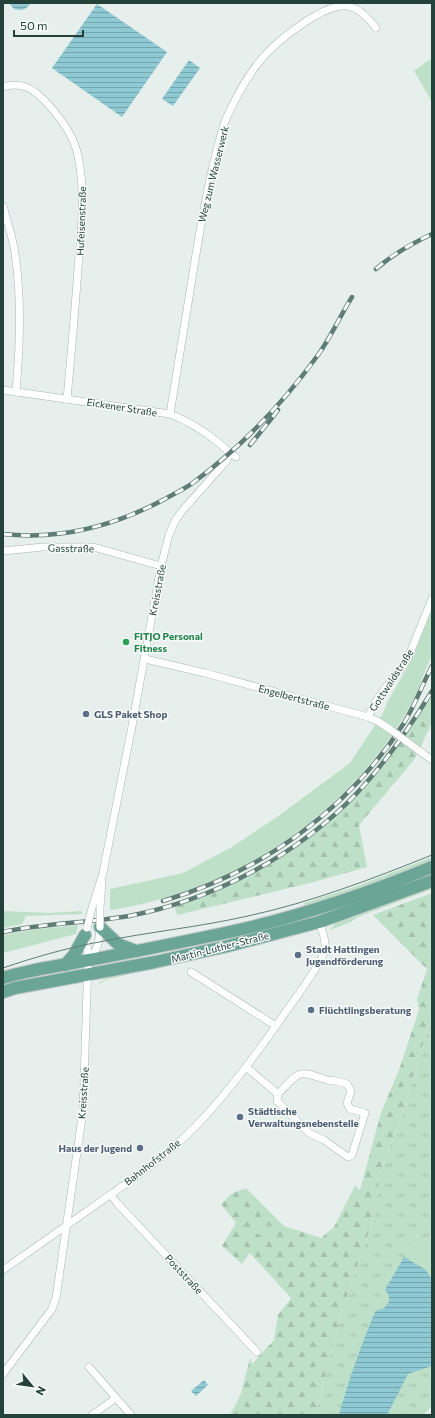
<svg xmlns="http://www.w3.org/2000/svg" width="435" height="1418" font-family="Commissioner,sans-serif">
	<defs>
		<pattern id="forest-firs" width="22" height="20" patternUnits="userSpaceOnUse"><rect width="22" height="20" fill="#bfe0c8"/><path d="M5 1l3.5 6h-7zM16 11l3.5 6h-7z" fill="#a4c1ad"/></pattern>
		<pattern id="park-tufts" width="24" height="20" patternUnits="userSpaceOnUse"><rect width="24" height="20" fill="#bfe0c8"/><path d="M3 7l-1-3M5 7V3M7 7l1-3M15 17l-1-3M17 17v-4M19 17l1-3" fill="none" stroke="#a4c1ad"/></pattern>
		<pattern id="water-rules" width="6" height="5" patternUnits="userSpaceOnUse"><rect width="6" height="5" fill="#8ec9d4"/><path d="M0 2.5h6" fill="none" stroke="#74a5ad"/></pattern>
	</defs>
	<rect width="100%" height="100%" fill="#e6efeb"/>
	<g fill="#bfe0c8">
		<polygon points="432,58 432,102 414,71"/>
		<path d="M432 609C432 620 434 644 432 654 430 660 427 666 425 671 416 696 406 716 390 738 326 829 221 894 110 910V889L183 873 232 847 277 817 350 763 383 713 388 701 407 668 415 652Z"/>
		<polygon points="432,857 432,861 368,886 305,907 304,903 357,886"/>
		<polygon points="432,887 432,889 358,917 351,922 330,930 336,922"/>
		<polygon points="3,911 49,913 82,911 82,914 26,916 22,924 3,928"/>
		<polygon points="78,925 76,934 3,953 3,935 38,929"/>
		<polygon points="298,933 238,950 108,979 101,983 97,987 100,982 108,978 220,953"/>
		<polygon points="417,1235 432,1241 432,1280 407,1250"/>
	</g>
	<g fill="url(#forest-firs)">
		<path d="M432 696V723L414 760 359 825 367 867 310 883 177 915 175 907C207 895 239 882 269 865 341 823 388 765 432 696Z"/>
		<polygon points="432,893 432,1014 401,1118 380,1174 375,1214 341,1314 315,1415 230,1415 241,1394 250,1358 252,1364 274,1340 278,1315 291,1298 250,1253 242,1264 222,1246 236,1223 221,1204 231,1194 246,1188 284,1226 321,1238 334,1227 355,1186 360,1190 381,1113 399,1070 419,1010 417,999 427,969 373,915"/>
	</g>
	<g fill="url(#park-tufts)">
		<polygon points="432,1014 432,1241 417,1235 407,1250 432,1271 432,1406 423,1415 315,1415 341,1314 375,1214 380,1174 401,1118"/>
		<polygon points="260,1222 274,1227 269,1239 256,1234"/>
	</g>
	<g fill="url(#water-rules)">
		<path d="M9 3H31C26 10 21 12 13 8Z"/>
		<polygon points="97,4 167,52 122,117 52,68"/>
		<polygon points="189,60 200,68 173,106 162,99"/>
		<path d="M404 1257 426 1270 432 1280V1366L408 1374 387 1415H339C349 1379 361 1345 376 1310 387 1311 394 1299 385 1290Z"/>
		<polygon points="204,1380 208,1385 196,1396 191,1391"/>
	</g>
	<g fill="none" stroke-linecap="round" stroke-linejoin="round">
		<defs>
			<g id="minor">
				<path d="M3 87C21 81 34 89 46 102 60 117 74 135 78 156 86 194 81 231 78 268 75 312 71 355 67 399"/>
				<path d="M3 206C7 220 11 233 14 247 22 295 20 344 16 392"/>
				<path d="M3 390 170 414C189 421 204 431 219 443 225 448 229 453 236 457"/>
				<path d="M170 414C177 369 185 324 192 279 198 241 204 204 213 166 217 151 220 134 226 119 234 101 244 82 256 66 270 47 292 30 313 17 342 0 355 1 376 28"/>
				<polyline points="3,551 43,547 93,547 161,566"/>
				<polyline points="145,659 205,673 368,717 379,722 391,730"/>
				<polyline points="368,717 375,703 383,691 403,666 410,653 432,599"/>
				<polyline points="406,741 432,760"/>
				<polyline points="100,907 102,883"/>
				<polyline points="92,908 103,873 110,837 132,726 161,566 169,535 175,521 182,511 222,466 227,460 229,453"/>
				<path d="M88 961C99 947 99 943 100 927"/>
				<polyline points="191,972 276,1026"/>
				<path d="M246 1067 278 1094 277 1101 309 1133 324 1140 348 1157 352 1155 365 1113 350 1109 347 1103 351 1091 347 1084 332 1080 330 1081C297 1070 302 1069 278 1094"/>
				<polyline points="111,1195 117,1203 257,1352"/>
				<path d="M3 1270C32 1250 61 1229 90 1209 125 1184 165 1158 195 1127 229 1092 259 1051 287 1010 295 999 325 959 325 948 326 939 322 930 319 922"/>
				<polyline points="89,1367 131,1415"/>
				<polyline points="3,1374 52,1309 56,1298 83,1111 88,961 87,944 85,934"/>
				<polyline points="92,1415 116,1398"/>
			</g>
			<g id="primary">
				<polyline points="100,927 118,944 136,951"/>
				<polyline points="65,965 74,955 85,935"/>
				<path d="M3 978C31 969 60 966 89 960 133 952 177 943 220 934 293 919 364 895 432 867"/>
				<polyline points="3,992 15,988 155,962 228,946 319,922 432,881"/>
			</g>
		</defs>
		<use href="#minor" stroke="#a8b8b2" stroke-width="8"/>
		<use href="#primary" stroke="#c2cac8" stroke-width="14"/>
		<use href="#minor" stroke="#fff" stroke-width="7"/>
		<use href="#primary" stroke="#6aa596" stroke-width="12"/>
		<path stroke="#5f7d75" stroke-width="1" d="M3 968C35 957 67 948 99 942 149 932 199 927 248 916 312 902 372 879 432 855"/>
		<defs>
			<g id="rail">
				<path d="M376 269C393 254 411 244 432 234"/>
				<polyline points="250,445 271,419 278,410"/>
				<path d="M3 534C59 540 114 526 163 500 173 494 185 489 194 482 241 447 284 402 318 355 331 337 340 316 352 297"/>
				<path d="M163 901C262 872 348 810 404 723 415 705 422 685 432 666"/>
				<path d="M3 932C45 923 87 923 129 916 213 900 298 855 357 793 386 762 410 727 432 691"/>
			</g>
		</defs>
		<use href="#rail" stroke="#5f7d75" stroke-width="4.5"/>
		<use href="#rail" stroke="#f7fbf9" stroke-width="3" stroke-dasharray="9" stroke-linecap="butt"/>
		<defs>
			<g id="minor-bridge">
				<polyline points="391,730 406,741"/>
				<polyline points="100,927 100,907"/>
				<polyline points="87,928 92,908"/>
			</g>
		</defs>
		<use href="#minor-bridge" stroke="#a8b8b2" stroke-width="8" stroke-linecap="butt"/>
		<use href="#minor-bridge" stroke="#fff" stroke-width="7"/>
	</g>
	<circle fill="#2e9e5b" stroke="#f7fbf9" stroke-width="1.5" cx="126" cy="642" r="4"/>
	<g fill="#5c6f8a" stroke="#f7fbf9" stroke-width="1.5">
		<circle cx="86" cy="714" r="4"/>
		<circle cx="298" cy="955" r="4"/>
		<circle cx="311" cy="1010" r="4"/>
		<circle cx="240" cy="1117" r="4"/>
		<circle cx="140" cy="1148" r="4"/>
	</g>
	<g text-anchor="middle" stroke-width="3" stroke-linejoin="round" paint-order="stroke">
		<g font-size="10" fill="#24423a" stroke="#f7fbf9">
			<text transform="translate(213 174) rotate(-76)" y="4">Weg zum Wasserwerk</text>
			<text transform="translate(81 221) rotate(-88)" y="4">Hufeisenstraße</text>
			<text transform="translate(122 407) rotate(9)" y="4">Eickener Straße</text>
			<text transform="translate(71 548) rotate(1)" y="4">Gasstraße</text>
			<text transform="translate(157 590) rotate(-79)" y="4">Kreisstraße</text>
			<text transform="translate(391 680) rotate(-57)" y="4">Gottwaldstraße</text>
			<text transform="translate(294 697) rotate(15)" y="4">Engelbertstraße</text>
			<text transform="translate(220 947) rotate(-14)" y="4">Martin-Luther-Straße</text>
			<text transform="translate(83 1093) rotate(-86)" y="4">Kreisstraße</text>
			<text transform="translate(152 1162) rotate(-38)" y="4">Bahnhofstraße</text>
			<text transform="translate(184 1274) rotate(47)" y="4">Poststraße</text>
		</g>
		<g font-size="10" font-weight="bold" fill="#27864d" stroke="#f7fbf9" text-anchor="start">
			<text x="134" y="640">FITJO Personal<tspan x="134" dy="12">Fitness</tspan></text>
		</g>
		<g font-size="10" font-weight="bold" fill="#4e5e75" stroke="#f7fbf9" text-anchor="start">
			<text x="94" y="718">GLS Paket Shop</text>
			<text x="306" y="953">Stadt Hattingen<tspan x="306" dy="12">Jugendförderung</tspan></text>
			<text x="319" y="1014">Flüchtlingsberatung</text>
			<text x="248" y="1115">Städtische<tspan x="248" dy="12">Verwaltungsnebenstelle</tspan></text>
			<text x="132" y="1152" text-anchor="end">Haus der Jugend</text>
		</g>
	</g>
	<rect width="435" height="1418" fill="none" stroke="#24423a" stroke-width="8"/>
	<g transform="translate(32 1386) rotate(119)" stroke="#f7fbf9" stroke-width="3" paint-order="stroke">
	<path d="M0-3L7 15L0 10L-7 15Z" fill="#24423a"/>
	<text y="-6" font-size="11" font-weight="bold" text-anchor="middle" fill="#24423a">N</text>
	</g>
	<path d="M14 30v6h69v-6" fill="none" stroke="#24423a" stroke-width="2"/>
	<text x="20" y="30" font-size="12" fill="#24423a" stroke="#f7fbf9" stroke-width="3" paint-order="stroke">50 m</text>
</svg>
